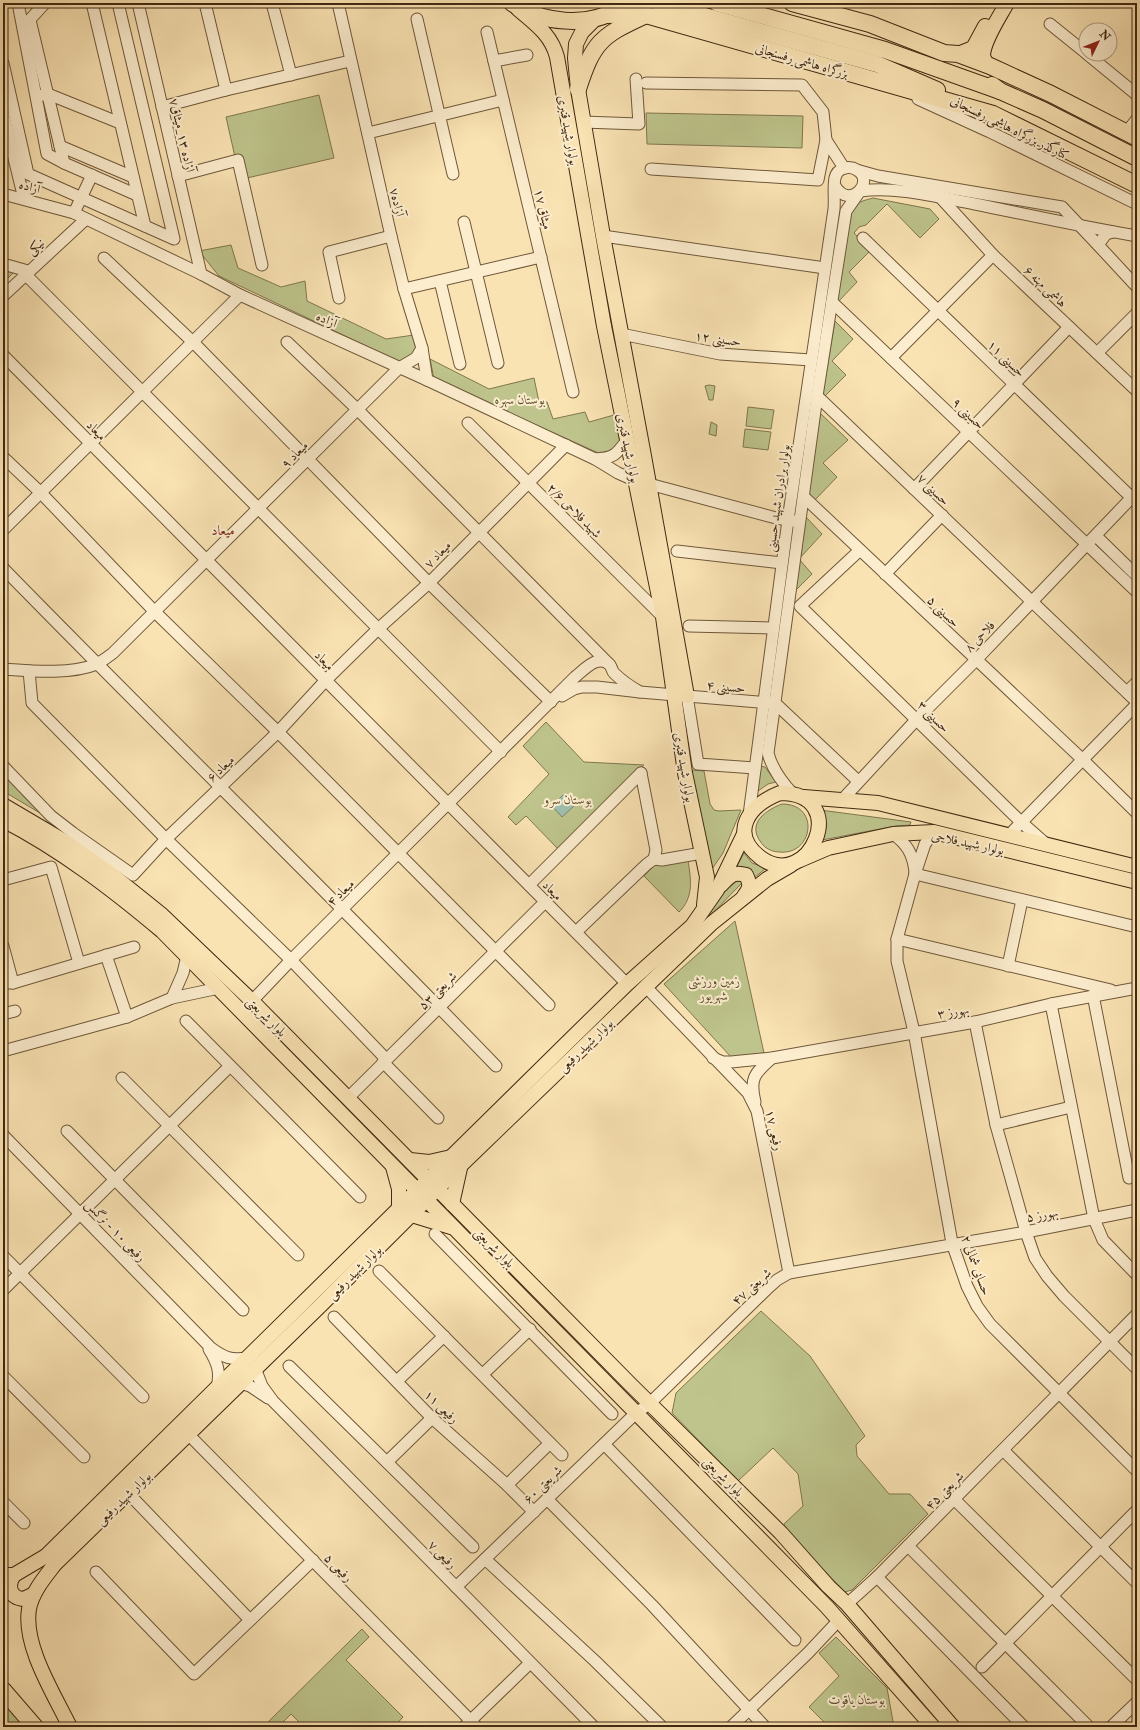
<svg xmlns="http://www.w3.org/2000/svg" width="1140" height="1730" font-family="'IM FELL Double Pica',Amiri,serif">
	<rect width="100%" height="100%" fill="#fae3b3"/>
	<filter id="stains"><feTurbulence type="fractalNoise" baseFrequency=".005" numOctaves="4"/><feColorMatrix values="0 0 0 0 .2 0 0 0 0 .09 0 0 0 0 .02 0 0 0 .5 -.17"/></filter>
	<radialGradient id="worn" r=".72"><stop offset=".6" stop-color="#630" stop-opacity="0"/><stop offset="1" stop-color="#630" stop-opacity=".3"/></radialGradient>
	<g fill="#bec48c" stroke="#80764e">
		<polygon points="319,95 334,158 247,178 241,156 235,157 226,117"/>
		<polygon points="646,113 803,116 802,148 647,144"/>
		<path d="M873 198 930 209 939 219 920 238 887 204 866 225 859 227 854 233 871 250 849 272 857 282 837 303C839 281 840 223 854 207 859 201 866 200 873 198Z"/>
		<polygon points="231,245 238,268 281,287 305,281 307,301 386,339 414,335 417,351 402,363 219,276 199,251"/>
		<polygon points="3,269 14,272 3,283"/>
		<polygon points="835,321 853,339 832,361 846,375 822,399"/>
		<polygon points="430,359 489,389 534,378 539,402 547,402 553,419 585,412 589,422 614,415 621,444 605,456 434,379"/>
		<polygon points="709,385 715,386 713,400 709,400 705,386"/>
		<polygon points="748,407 774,410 771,429 746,426"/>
		<polygon points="819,412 848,440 823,463 837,477 813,502 808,496"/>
		<polygon points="711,422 717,425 716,436 709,434"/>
		<polygon points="745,429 771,432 768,450 743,447"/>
		<polygon points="805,516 822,534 799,559 812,574 793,593"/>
		<polygon points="546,722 584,762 644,765 560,851 526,816 516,825 508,817 549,774 523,746"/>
		<polygon points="760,766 765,767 776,782 768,784 758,791"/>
		<polygon points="690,770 704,771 710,804 714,810 719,811 741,810 723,853 710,872"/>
		<polygon points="3,774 40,813 3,791"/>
		<path d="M782 804C821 804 813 856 779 852 774 852 769 850 765 847 745 827 761 812 782 804Z"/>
		<path d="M820 810 911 822 910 825 896 826 822 840C827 828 828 822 820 810Z"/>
		<path d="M744 853 752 863 766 868 754 878C750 870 746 865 736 868Z"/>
		<path d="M688 860C691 880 694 897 679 912L644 876 655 865Z"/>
		<polygon points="732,880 744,881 697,929"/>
		<polygon points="735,921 764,1053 731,1057 664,984"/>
		<polygon points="761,1311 810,1356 865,1436 856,1445 857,1456 889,1494 910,1494 928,1514 852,1590 845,1592 784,1529 784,1524 803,1506 798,1474 773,1448 738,1481 672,1413 676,1393"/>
		<polygon points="362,1629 369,1637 346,1660 403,1717 394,1727 304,1727 291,1714 278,1727 263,1727"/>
		<polygon points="836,1637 887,1688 894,1727 829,1727 809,1707 839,1676 819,1653"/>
		<polygon points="3,1700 26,1727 9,1727 3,1719"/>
	</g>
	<polygon fill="#9ebeaf" stroke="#798270" points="563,795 574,806 562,817 552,806"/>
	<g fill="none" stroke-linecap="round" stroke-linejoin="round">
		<defs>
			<g id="minor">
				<polyline points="18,3 47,154 64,163 137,195"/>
				<polyline points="92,3 145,226"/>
				<polyline points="138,3 201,274"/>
				<polyline points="205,3 226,90"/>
				<polyline points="272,3 291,75"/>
				<polyline points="338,3 391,236 404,289 422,348 427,380"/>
				<polyline points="417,19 453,174"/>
				<polyline points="30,20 64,163"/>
				<polyline points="1050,24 1086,53"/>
				<polyline points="25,25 45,3"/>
				<polyline points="487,32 573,392"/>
				<polyline points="1087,54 1137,95"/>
				<polyline points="494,61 527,55"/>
				<polyline points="3,63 28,174 174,239 118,3"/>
				<polyline points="646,83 802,85 823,112 826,140 844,168"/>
				<polyline points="43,95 48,94 120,123"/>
				<polyline points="918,99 990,132 1137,204"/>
				<polyline points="162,107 226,90 350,61"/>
				<polyline points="3,113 24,199"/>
				<polyline points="583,122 639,124 636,79"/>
				<polyline points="368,133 503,100"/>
				<polyline points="1126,133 1137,119"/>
				<polyline points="60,146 133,177"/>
				<polyline points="651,169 818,180 826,140"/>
				<polyline points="860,171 878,176 1062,207 1098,245"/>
				<polyline points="178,176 238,160 262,265"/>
				<path d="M860 191C898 186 937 197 975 204 1029 215 1083 227 1137 236"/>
				<polyline points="3,194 74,213 201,274 240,295 427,380 595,459 618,473 636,481"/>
				<polyline points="940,197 993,255 1137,391"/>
				<polyline points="74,213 92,175"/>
				<polyline points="464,222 498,363"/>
				<polyline points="1113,232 1106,234 1098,245 1137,287"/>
				<polyline points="603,236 825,268"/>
				<polyline points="863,238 1132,498"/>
				<polyline points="104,258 194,343 429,583 551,702"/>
				<polyline points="3,264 28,271"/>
				<polyline points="25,274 501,752"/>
				<polyline points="440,281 460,364"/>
				<polyline points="404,289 541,257"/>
				<polyline points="3,296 86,219"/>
				<polyline points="339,298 329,252 391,236"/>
				<polyline points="832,302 1137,592"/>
				<polyline points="621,334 720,354 811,360"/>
				<polyline points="287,342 358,410 609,664"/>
				<polyline points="1097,353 1137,313"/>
				<polyline points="3,355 627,984"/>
				<polyline points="891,358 993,255"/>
				<polyline points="817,396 1137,702"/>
				<polyline points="468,423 663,617"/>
				<polyline points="3,457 41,493 155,612 278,732 549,1005"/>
				<path d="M595 459C614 458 616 455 627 440"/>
				<polyline points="649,484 776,518 794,521"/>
				<polyline points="914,489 1069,327"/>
				<polyline points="804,497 1083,760 1137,813"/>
				<polyline points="3,530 240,295"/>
				<polyline points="1096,536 1137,576"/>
				<polyline points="860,550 800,606 1021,822 1046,844"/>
				<polyline points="677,551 782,563"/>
				<path d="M3 568C166 735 334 898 496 1066"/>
				<polyline points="885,574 942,515"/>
				<polyline points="689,626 773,628"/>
				<path d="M3 669C31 671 70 675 97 664 102 661 108 657 113 653L399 368 416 358 422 348"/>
				<polyline points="29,671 32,703 166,839 291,960 386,1059 383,1062 438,1118"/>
				<polyline points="1127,692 1137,682"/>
				<polyline points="562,696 574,689 582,687 597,687 640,692 770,703"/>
				<polyline points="687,696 698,764 755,768"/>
				<polyline points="775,703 858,781"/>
				<polyline points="3,766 51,816 73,833 133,875 166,839 278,732 326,680 378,629 429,583 566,445"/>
				<polyline points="641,773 656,850 654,859"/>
				<path d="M792 793C781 781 772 769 768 753L817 396 846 211 860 191"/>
				<polyline points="842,800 917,719 976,660 1137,492"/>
				<path d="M749 815 788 520 834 209C835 200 833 187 835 178 837 168 849 165 857 170 876 181 850 211 835 186"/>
				<polyline points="934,832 925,844 915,874 897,939 897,961 914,1032 952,1243 967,1286 977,1306 990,1324 1137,1471"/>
				<path d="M893 834C907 844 913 854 915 872"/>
				<polyline points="1009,835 1137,704"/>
				<polyline points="654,859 662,860 702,853"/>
				<polyline points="915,874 1137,927"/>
				<polyline points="3,880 51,867 79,963"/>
				<polyline points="529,885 641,773"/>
				<polyline points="576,932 647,864 654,859"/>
				<polyline points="897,939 1111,990"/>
				<polyline points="3,946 13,983"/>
				<polyline points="106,955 127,1017"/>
				<polyline points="1008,966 1022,900"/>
				<polyline points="3,983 13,983 134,947"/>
				<polyline points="646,987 748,1093 757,1111 789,1273"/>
				<polyline points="1093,995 1129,1178"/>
				<polyline points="172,998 183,973 187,956"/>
				<path d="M252 1001 291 960 575 677C584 670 598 653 610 665 612 668 612 671 614 673 622 681 631 687 640 692"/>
				<polyline points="1051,1004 1094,1219 1103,1240 1137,1275"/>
				<polyline points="3,1014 15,1011"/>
				<polyline points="186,1021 360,1197"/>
				<polyline points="975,1022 996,1125 1026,1232 1035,1258 1047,1276 1064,1296 1137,1369"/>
				<polyline points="3,1051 127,1017 172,998 219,988"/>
				<polyline points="713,1058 723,1062 731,1062 772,1058 975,1022 1051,1004 1137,988"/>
				<polyline points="122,1078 298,1255"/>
				<polyline points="348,1098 545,902"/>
				<path d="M755 1102C749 1078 755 1073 772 1058"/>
				<polyline points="996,1125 1071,1107"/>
				<polyline points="67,1131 243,1310"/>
				<path d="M3 1135 211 1348C225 1358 230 1360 247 1358"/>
				<polyline points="435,1234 612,1414"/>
				<polyline points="3,1256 143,1397"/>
				<polyline points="379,1271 562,1455"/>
				<polyline points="3,1290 230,1066"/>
				<polyline points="334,1317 432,1418 507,1485 534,1512"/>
				<path d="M209 1349C217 1362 221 1372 217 1387"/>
				<polyline points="289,1366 473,1547"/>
				<polyline points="255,1368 262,1386 273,1401 594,1727"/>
				<polyline points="483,1374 530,1329"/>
				<polyline points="3,1376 84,1457"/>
				<polyline points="397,1381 444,1336"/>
				<polyline points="240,1383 250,1386 268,1398"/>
				<polyline points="188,1434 477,1727"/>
				<polyline points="604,1444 795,1640"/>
				<polyline points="1003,1450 1137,1583"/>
				<polyline points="387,1462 432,1418"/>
				<polyline points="507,1485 550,1443"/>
				<polyline points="128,1493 250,1620"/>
				<polyline points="547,1499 652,1605 765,1727"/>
				<polyline points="954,1499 1137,1680"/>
				<polyline points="3,1502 24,1523"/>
				<polyline points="908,1546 1089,1727"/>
				<polyline points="485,1559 595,1661 662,1727"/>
				<polyline points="96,1572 194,1674 313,1560"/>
				<polyline points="877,1577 1024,1727"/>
				<polyline points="456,1587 636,1413 649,1404 767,1289 777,1280 789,1273 1026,1232 1137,1210"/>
				<polyline points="847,1604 877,1577 1137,1314"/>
				<polyline points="982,1667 1137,1510"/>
				<polyline points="464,1727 530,1663"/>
				<polyline points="731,1727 808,1653 839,1620"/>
				<polyline points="1111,1727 1137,1702"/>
			</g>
			<g id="major">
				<path d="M518 9C535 24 551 34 557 57L604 326 663 617 685 773 707 877 704 905"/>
				<polyline points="596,18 582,32 576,44 575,58 578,89 603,236 644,456 687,696"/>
				<polyline points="958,54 973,48 985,26"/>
				<path d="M990 66C986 63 984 61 983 56 983 41 1000 16 1007 3"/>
				<path d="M780 793C853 793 809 893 761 858 728 833 749 805 780 793Z"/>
				<polyline points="804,797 878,803 1137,867"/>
				<polyline points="3,805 64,841 111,874 162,915 252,1001 631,1385 781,1533 828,1586 847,1604 953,1727"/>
				<path d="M3 820C61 850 112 889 162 931L827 1607 933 1727"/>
				<polyline points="800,860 828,848 893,834 934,832 1137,882"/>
				<path d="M721 885C730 876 733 871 746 875 751 885 750 888 744 896"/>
				<polyline points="410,1160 429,1162 451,1157"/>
				<polyline points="393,1167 399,1189 399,1209"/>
				<polyline points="452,1204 460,1168"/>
				<polyline points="412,1215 451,1227"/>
				<polyline points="3,1575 14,1575 46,1556 574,1036 627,984 692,926 717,890 744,834"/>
				<path d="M14 1575C7 1585 9 1598 24 1599L34 1594"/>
				<path d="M70 1727C54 1694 23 1646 29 1609 32 1592 45 1577 55 1564L322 1304 461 1165 712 923 767 879 791 865"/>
			</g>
			<g id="highway">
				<path d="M512 3C542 23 587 28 618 9"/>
				<polyline points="658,3 877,64 937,90"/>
				<polyline points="717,3 885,50 1000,91"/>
				<polyline points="792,3 870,24 944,53 958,54 990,66 1051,94 1137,138"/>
				<polyline points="609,15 633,14 646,15 993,114 1137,185"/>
				<polyline points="992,85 1000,91 1043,110 1137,158"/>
				<path d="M578 89C593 43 600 36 644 16"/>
				<polyline points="3,1690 35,1727"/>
			</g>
		</defs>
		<use href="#minor" stroke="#6f583a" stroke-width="13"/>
		<use href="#major" stroke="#412911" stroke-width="16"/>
		<use href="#highway" stroke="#412911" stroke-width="18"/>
		<use href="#minor" stroke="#fcedce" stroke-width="11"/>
		<use href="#major" stroke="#fae3b3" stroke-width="14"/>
		<use href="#highway" stroke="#fae3b3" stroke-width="16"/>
	</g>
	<g text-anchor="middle" stroke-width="4" stroke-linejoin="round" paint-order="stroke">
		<g font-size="13" fill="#412911" stroke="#fcedce">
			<text transform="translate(802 60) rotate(16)" y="5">بزرگراه هاشمی رفسنجانی</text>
			<text transform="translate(1010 127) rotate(26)" y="5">کنارگذر بزرگراه هاشمی رفسنجانی</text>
			<text transform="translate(569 130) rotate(80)" y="5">بولوار شهید قنبری</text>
			<text transform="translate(183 135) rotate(77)" y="5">آزاده ۱۳_میثاق۷</text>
			<text transform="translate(30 186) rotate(15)" y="5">آزاده</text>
			<text transform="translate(398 202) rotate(77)" y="5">آزاده۷</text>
			<text transform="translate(544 209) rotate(77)" y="5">میثاق ۱۷</text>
			<text transform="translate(35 246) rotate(-42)" y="5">نیکی</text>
			<text transform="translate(1046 286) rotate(44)" y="5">هاشمی مهنه ۶</text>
			<text transform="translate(327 319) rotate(24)" y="5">آزاده</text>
			<text transform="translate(718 338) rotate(8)" y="5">حسینی ۱۲</text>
			<text transform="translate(1007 358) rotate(44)" y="5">حسینی ۱۱</text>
			<text transform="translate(969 413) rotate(44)" y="5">حسینی ۹</text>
			<text transform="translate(97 430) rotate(45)" y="5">میعاد</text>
			<text transform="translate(629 448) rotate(78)" y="5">بولوار شهید قنبری</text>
			<text transform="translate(294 454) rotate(-45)" y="5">میعاد ۹</text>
			<text transform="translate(934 489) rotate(44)" y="5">حسینی ۷</text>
			<text transform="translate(777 498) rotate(-82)" y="5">بولوار برادران شهید حسینی</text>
			<text transform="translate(575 510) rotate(45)" y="5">شهید فلاحی ۲/۶</text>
			<text transform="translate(437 554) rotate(-46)" y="5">میعاد ۷</text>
			<text transform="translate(944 611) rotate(44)" y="5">حسینی ۵</text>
			<text transform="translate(979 636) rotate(-46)" y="5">فلاحی ۸</text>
			<text transform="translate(325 660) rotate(45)" y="5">میعاد</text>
			<text transform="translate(726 686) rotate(5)" y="5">حسینی ۴</text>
			<text transform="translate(934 716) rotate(45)" y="5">حسینی ۳</text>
			<text transform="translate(685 767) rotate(80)" y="5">بولوار شهید قنبری</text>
			<text transform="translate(220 768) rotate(-43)" y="5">میعاد ۶</text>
			<text transform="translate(968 842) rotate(12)" y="5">بولوار شهید فلاحی</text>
			<text transform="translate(553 890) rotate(45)" y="5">میعاد</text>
			<text transform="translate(340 892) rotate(-44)" y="5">میعاد ۴</text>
			<text transform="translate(437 990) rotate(-45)" y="5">شریعتی ۵۳</text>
			<text transform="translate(953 1011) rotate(-9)" y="5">بهورز ۳</text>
			<text transform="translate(267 1016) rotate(45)" y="5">بلوار شریعتی</text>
			<text transform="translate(585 1045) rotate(-44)" y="5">بولوار شهید رفیعی</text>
			<text transform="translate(775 1130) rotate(77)" y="5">رفیعی ۱۷</text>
			<text transform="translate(1042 1214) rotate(-10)" y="5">بهورز ۵</text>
			<text transform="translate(116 1230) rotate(46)" y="5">رفیعی ۱۰ - نرگس</text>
			<text transform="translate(495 1247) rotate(45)" y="5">بلوار شریعتی</text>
			<text transform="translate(977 1265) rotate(70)" y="5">حسابی شمالی ۲</text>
			<text transform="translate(354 1272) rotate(-45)" y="5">بولوار شهید رفیعی</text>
			<text transform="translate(751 1286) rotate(-42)" y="5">شریعتی ۴۷</text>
			<text transform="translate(442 1406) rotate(44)" y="5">رفیعی ۱۱</text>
			<text transform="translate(724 1476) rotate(45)" y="5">بلوار شریعتی</text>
			<text transform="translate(542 1484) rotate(-44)" y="5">شریعتی ۶۰</text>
			<text transform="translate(944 1490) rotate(-45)" y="5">شریعتی ۴۵</text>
			<text transform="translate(123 1498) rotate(-44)" y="5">بولوار شهید رفیعی</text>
			<text transform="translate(443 1554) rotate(45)" y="5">رفیعی ۷</text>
			<text transform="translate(339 1567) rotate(45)" y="5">رفیعی ۵</text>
		</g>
		<g font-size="13" font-style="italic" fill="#605030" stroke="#fcedce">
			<text x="520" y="404">بوستان سهره</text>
			<text x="568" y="804">بوستان سرو</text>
			<text x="714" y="985">زمین ورزشی<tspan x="714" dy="15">شهریور</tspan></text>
			<text x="857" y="1704">بوستان یاقوت</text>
		</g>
		<g font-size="14" fill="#7a1f14" stroke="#fcedce">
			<text x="223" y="535">میعاد</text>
		</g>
	</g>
	<rect width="1140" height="1730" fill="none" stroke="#fae3b3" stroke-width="16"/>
	<rect x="4" y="4" width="1132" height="1722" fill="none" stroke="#412911" stroke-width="2"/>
	<rect x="8" y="8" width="1124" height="1714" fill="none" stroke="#412911"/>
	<g transform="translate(1098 42) rotate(47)"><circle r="19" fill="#fcedce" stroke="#b19f82"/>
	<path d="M0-3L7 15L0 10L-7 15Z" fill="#8f2418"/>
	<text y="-6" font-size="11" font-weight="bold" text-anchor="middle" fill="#412911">N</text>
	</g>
	<rect width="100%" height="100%" filter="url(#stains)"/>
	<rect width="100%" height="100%" fill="url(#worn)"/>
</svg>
